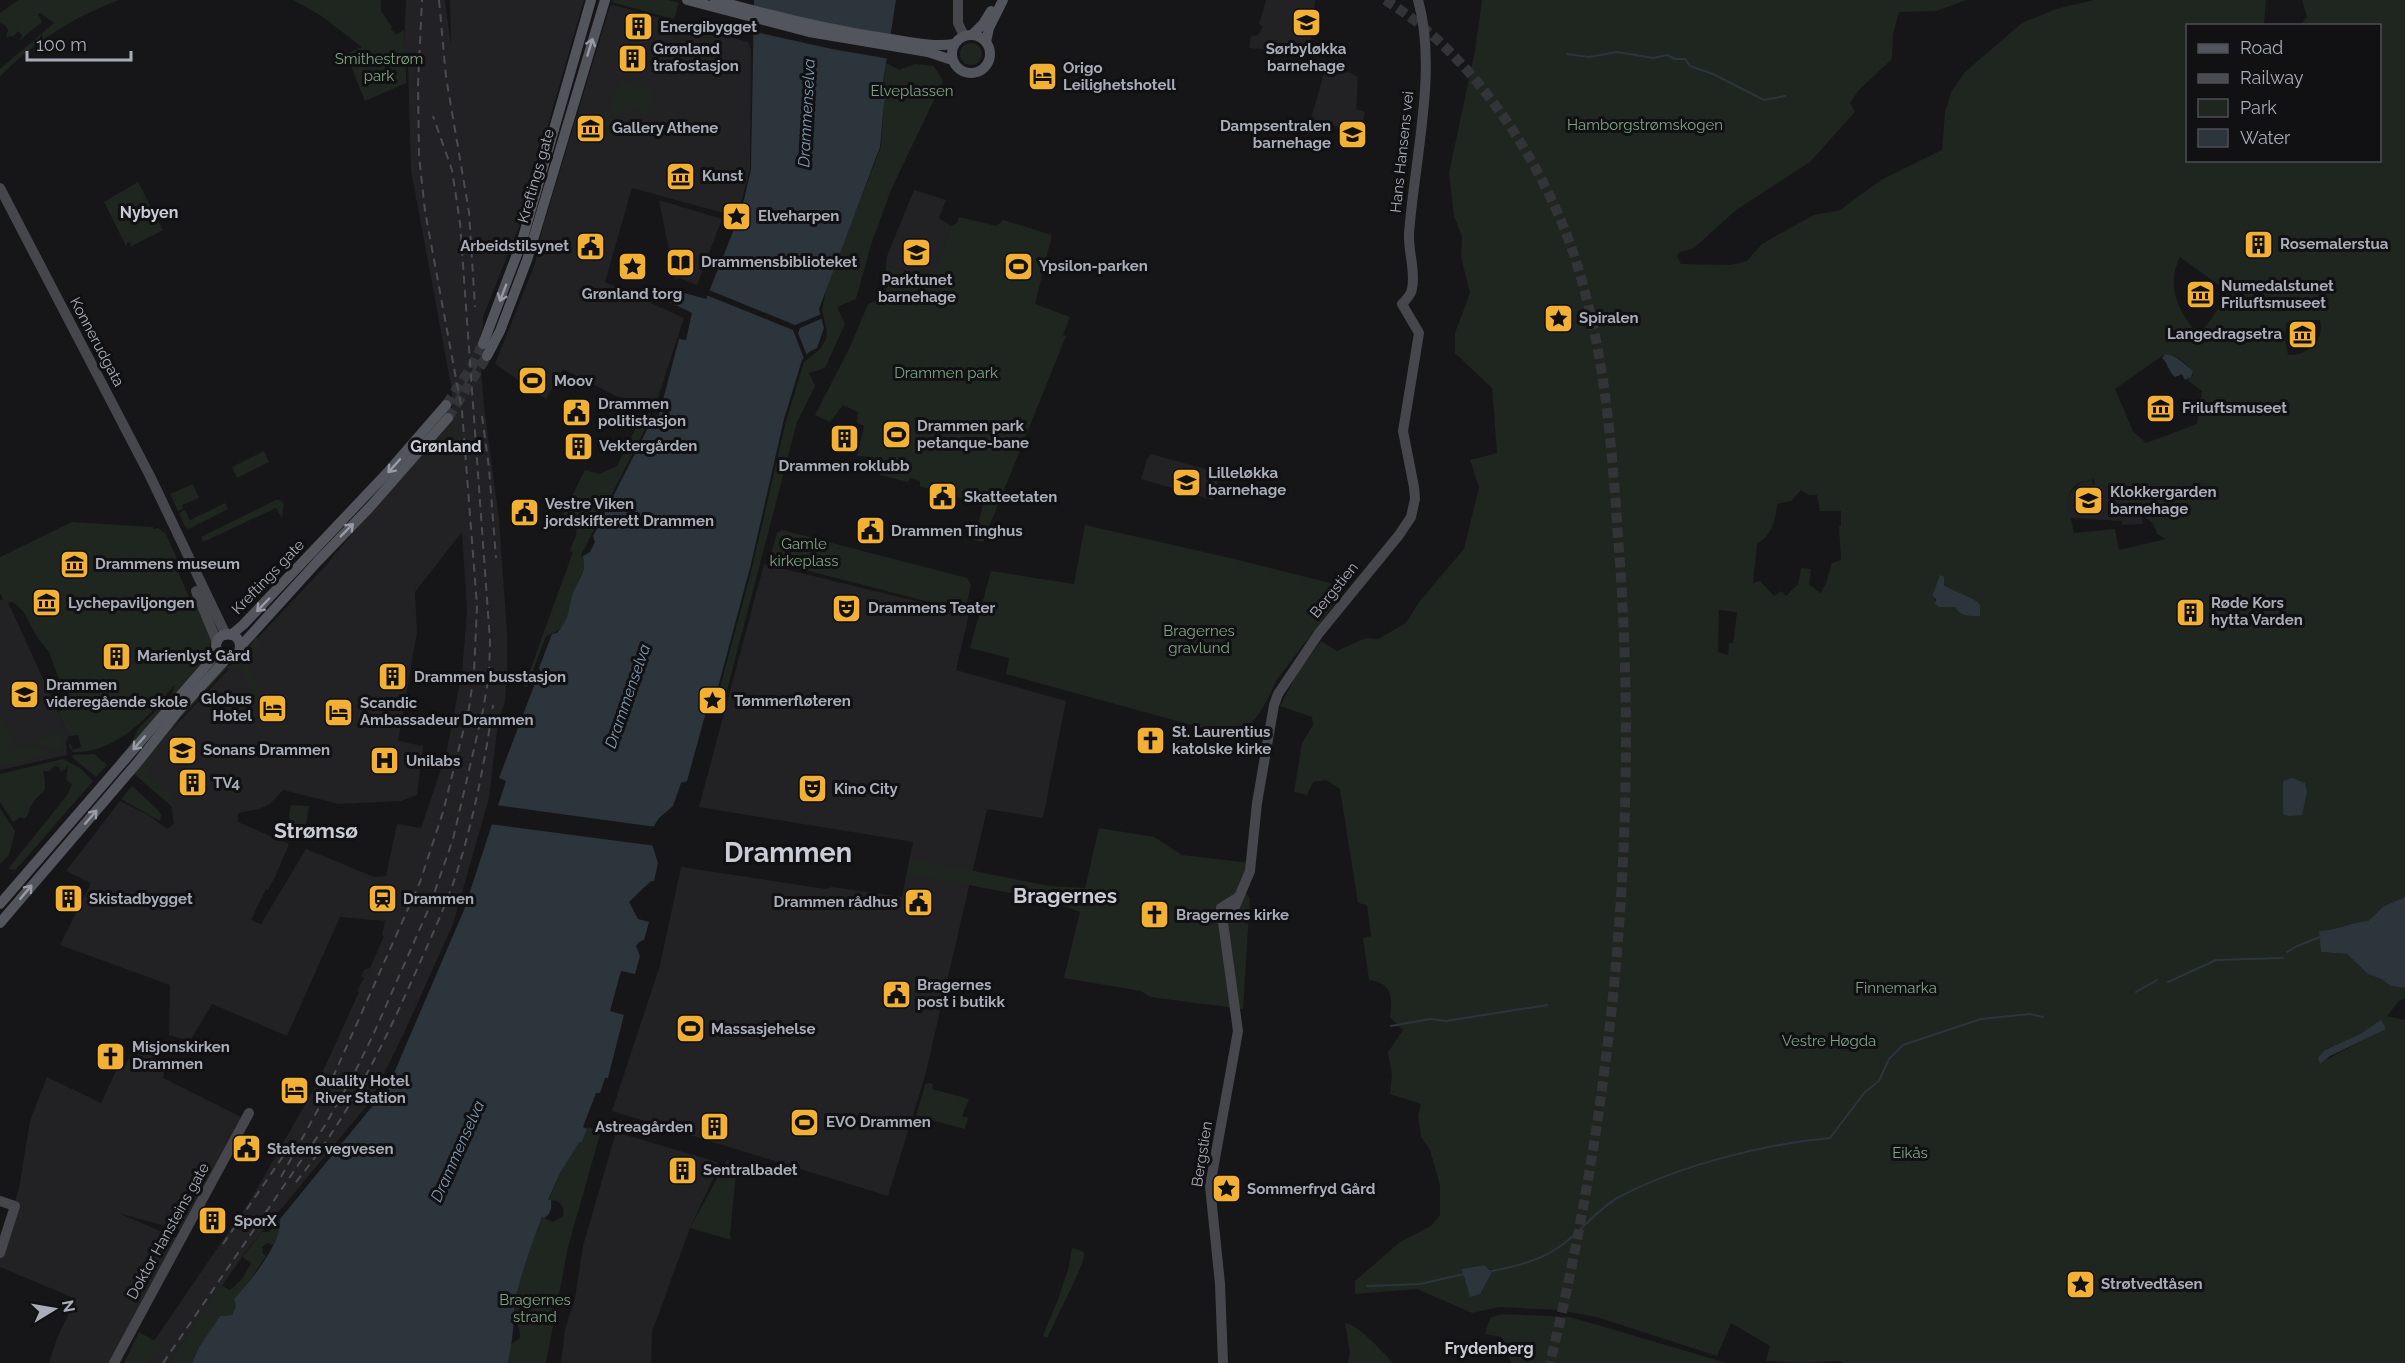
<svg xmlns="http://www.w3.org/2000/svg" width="2405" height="1363" font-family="Raleway,sans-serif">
	<rect width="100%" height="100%" fill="#161618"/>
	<g fill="#222225" fill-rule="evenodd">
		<path d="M406 0H445L451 46 450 0H584L518 229 483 317V328L480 334 482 349 488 364 481 371 484 406 499 519 507 633V675L505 701 498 722 489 798 453 924 404 1033 370 1102 246 1251 169 1363H150L161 1345 154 1341 251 1199 318 1082 359 992 357 991 364 978 361 976 364 970 370 968 384 936 382 935 385 921 340 917 287 1036 212 1004 190 1041 169 1035 170 985 60 945 91 883 66 871 120 801 150 816 167 829 174 824 171 803 155 791 142 768 149 754 328 563 364 519 452 422V391L411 170 408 65 404 57V48ZM462 532 467 610 462 673 446 754 421 828 397 824 386 876 374 877 306 849 261 924 251 920 266 889 268 890 276 875 289 844 238 822V813L259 809 270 804 283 790 339 804 401 801 417 795 423 746 398 741 417 632 415 592Z"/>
		<polygon points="1266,0 1315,0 1310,54 1249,48 1251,36 1258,35 1263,27 1259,24"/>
		<polygon points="613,5 748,42 751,49 750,169 739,210 731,215 632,188 605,282 684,318 655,407 616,396 563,369 546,399 495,364 535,264 542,230 610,6"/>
		<polygon points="1325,69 1351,73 1358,77 1356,109 1365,112 1357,147 1343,143 1339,127 1311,119"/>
		<polygon points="914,190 946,200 939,218 951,226 935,273 928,278 886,265 887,256"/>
		<polygon points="659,200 722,219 697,285 679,278 675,279"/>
		<polygon points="1151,454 1220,473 1213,500 1141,479 1147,459"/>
		<polygon points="2092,480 2093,485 2111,485 2142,514 2143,524 2122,525 2122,521 2070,518 2068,500 2071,492 2080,483"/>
		<polygon points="764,564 969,614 956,670 1066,701 1043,818 987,809 925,1076 888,1196 612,1111 660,965 681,867 826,889 832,887 902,897 913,842 699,807"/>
		<polygon points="4,599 8,602 69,736 66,742 67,755 0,770 0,600"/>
		<polygon points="133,1050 160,1058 165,1068 163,1078 241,1117 180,1230 118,1213 179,1239 114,1363 49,1363 57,1338 76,1299 0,1267 0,1253 19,1188 30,1121 47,1077 101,1103 117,1069 123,1070"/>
		<polygon points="616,1132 717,1162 719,1166 690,1228 652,1332 651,1363 561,1363 565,1330 575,1298 583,1246"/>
	</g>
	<g fill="#1e261f" fill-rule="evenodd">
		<path d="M18 0H119C73 17 35 42 0 76V69L54 23 40 13 38 14 42 22 20 40 22 35 18 31 14 36 6 37 8 30 5 25 0 23V13Z"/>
		<path d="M293 0H381V11L392 27 391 29 396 35 404 30C403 49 407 65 406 83L365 101 346 54 362 47 320 15Z"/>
		<polygon points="613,0 669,0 679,3 674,19 611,2"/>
		<path d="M1482 0H1967L1936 11 1899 12 1893 34 1892 59 1859 90 1850 103 1855 112 1810 162 1736 210 1694 248 1680 252 1677 256 1681 264 1731 265 1747 261 1762 244 1774 237 1814 215 1840 210 1881 180 1942 150 1945 112 1952 90 1965 72 2022 23 2056 9 2094 0H2266L2264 25 2188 26V160H2380V26L2300 25 2307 17 2302 0H2405V897L2384 906 2368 921C2351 923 2335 929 2319 932L2322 952 2347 954 2368 974 2381 979 2391 986 2405 988V998L2399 1001 2387 1016 2405 1020V1363H1843L1839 1361 1804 1363 1766 1361 1770 1346 1731 1323 1717 1356 1597 1317 1558 1310 1500 1307 1472 1313 1417 1289 1355 1294V1281L1400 1242 1431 1226 1440 1215V1185L1430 1150 1421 1137 1418 1116 1421 1104 1390 1094 1392 1075 1388 1052 1403 1030 1390 1017C1393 997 1392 983 1369 980L1363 938 1371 936 1367 905 1358 903 1340 789 1326 780 1313 782 1307 795 1294 792 1302 743 1313 725 1312 717 1280 706 1297 674 1321 641 1337 651 1366 638 1378 639 1406 623 1419 602 1464 549 1479 487 1470 460 1497 453 1492 388 1455 353V333L1470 293 1461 257 1462 237 1454 216 1449 173 1475 51ZM2180 257 2227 291 2222 303 2199 336C2179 312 2165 287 2180 257ZM2298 320H2320C2325 340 2308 356 2288 355L2285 339 2286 323ZM2165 354C2177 354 2188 363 2193 375L2187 380 2202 391 2197 424 2146 443 2133 431 2115 389ZM2094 479 2095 485H2111L2153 524 2157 534 2166 539 2119 550 2115 529 2074 533C2072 519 2060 493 2079 483 2084 481 2089 481 2094 479ZM1801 490 1809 495H1817L1820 511H1841V525L1839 527 1841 560 1832 563 1826 583 1821 593 1809 585 1811 569 1801 568 1798 584 1786 596 1781 591 1774 596 1760 581 1753 583 1757 544C1772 535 1776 520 1777 504L1791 501ZM1940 576C1949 598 1967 590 1980 604L1939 607 1932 595ZM1719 610 1737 612 1733 643H1729L1728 655 1718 652ZM2386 1028 2320 1063 2325 1050 2362 1033ZM1482 1265 1492 1270 1480 1292 1470 1297 1463 1269Z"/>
		<circle cx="971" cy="54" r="11"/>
		<polygon points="886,63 899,70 915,64 934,66 943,81 891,190 871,245 856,299 837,307 845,324 825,368 809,373 815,386 797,422 726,694 719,691 751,572 786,421 804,362 820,349 826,339 827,331 822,311 827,285 881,147 884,103 889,90 884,82"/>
		<polygon points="622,81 654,91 645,121 637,107 617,116 608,113 612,97"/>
		<polygon points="594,113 621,121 617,134 591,126"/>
		<polygon points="138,182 163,230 130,247 131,243 128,242 126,246 104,202"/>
		<polygon points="959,217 997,226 1003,220 1052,235 1035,304 1070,317 1063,335 1066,336 983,542 974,540 983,505 920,486 920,481 910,478 908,482 880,475 873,457 857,456 864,426 857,423 858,412 843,405 830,422 815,415 850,347 868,304 886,297 886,265 928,278 930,271 935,272 951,226 957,223"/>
		<path d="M644 411 651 414 650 419 581 555 584 557C585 576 578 578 573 594 567 615 570 628 546 636L527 687H524L573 552 570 550 576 536 577 523 563 514 585 470 599 474 617 466Z"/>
		<polygon points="264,451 269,462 237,478 232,467"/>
		<polygon points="193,484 199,498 182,505 183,509 178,511 170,494"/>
		<polygon points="278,499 284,503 282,518 276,508 203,542 201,537"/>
		<polygon points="225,503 228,509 189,529 185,527 179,513 185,510 190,520"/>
		<path d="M72 522 153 527V529L158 528 166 534 177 559 174 560 171 555 192 604 191 596 193 594 211 641 206 657 119 761 117 760 133 741 137 730 172 694 175 685C169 690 163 699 157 706 136 729 106 754 73 752L69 747 70 743 73 750 81 747 78 735 69 736 58 712 69 707 49 652 37 637 23 611 13 602 5 603 0 593V557Z"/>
		<path d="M1085 525 1230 558 1334 584 1342 594 1276 681C1268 701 1254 727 1235 737L1006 674 1009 658 970 648 991 571 1074 584Z"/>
		<polygon points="782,530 967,578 971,585 966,607 960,610 774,562 771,555 777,533"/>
		<polygon points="256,637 261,642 246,660 262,699 258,701 239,665 234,670 227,668 179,720 149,759 148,774 164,792 168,788 173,798 175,808 170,805 134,774 166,732 222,669 241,660"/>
		<polygon points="0,713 16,744 7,748 10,754 26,746 29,748 31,744 53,754 0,767"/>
		<polygon points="59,730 64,745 60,753 34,742"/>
		<polygon points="94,754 107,765 96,777 72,757 73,755"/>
		<path d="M63 759 80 768 93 781 27 857 25 856 26 858 15 870 8 869 68 794 72 784 66 780 68 765 65 770 60 771 59 767 54 766 49 771H43C49 799 41 787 31 806 28 812 29 815 24 819L21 817 13 822 0 802V774Z"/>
		<polygon points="132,786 159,811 161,815 160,821 121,799"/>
		<polygon points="291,805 309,806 306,824 301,825 301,835 291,830 289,814"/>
		<polygon points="0,808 15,831 9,855 0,864"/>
		<polygon points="1099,828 1154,837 1182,855 1251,863 1243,890 1250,898 1243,1009 1150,997 1141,991 1064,978 1080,912 1047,900 907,873 910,858 1049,886 1085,888"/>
		<polygon points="928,1083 933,1084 932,1089 969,1099 962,1116 968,1118 965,1129 916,1116 925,1085"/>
		<path d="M587 1127 601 1131 568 1247 546 1363H508L511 1344 520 1338C521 1328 514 1320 515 1311 517 1279 531 1246 542 1217L553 1222 563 1216C565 1205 559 1199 548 1201L559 1175 579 1141 582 1142Z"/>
		<polygon points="727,1160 737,1163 730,1234 731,1240 690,1228"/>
		<path d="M280 1219C281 1228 277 1237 273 1245L267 1243 262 1247 263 1254 266 1256 244 1289 232 1315 220 1316 199 1347 192 1363H169L221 1285 230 1290 242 1279 251 1263 242 1257 262 1232H269Z"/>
		<path d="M1072 1248 1084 1252C1087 1261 1054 1321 1048 1337H1045L1043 1335 1057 1302 1069 1266Z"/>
		<polygon points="1502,1314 1570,1317 1727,1363 1511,1363 1501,1337 1485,1334 1490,1318"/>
		<path d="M1345 1323C1361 1326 1381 1351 1393 1363H1348L1350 1353Z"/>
		<polygon points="139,1332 162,1345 150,1363 124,1363"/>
	</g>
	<g fill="#2c353c">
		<path d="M754 0H896L883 82 889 90 884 103 880 147 819 309 824 328 817 348 809 352 802 360 784 419 751 564 717 691 708 690 702 711 706 712 687 781 681 783 673 806 659 818 652 829 651 841 658 863 654 881H651L629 902 638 919 649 922 644 940 639 942 636 946 640 956 635 974 621 971 610 1011 624 1015 608 1078H605L600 1093H596L583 1127 587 1129 582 1142H579L559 1175 548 1200H551C552 1208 551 1214 544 1218L542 1217C533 1241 515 1288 514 1313 514 1330 511 1346 508 1363H192L199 1347 220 1316 232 1315 236 1306 234 1299C251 1281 282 1243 280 1219L388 1087 464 910 506 781 499 778 537 678H541L542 674 539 668 552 634 557 633C571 616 567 612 573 593 578 579 587 573 583 556L590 552 595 542 593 536 654 416 659 415 679 339 686 340 692 313 667 301 670 289 706 299 737 222 745 196 751 169Z"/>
		<path d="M2165 354C2178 355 2182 363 2193 371L2191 377 2185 380 2182 374 2175 377C2169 373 2168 363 2162 358Z"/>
		<path d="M1940 575 1944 577V585C1955 593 1971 595 1980 604V616C1970 616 1961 617 1955 607H1939L1935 604 1936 599 1932 596Z"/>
		<polygon points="2292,778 2305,783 2307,792 2302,815 2289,816 2283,814 2283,781"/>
		<path d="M2405 897V988L2391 986 2381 979 2368 974 2347 954 2321 952 2319 931C2335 931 2351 922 2368 921L2384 906Z"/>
		<polygon points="2381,1020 2386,1029 2330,1056 2320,1064 2318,1058 2325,1050 2362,1033"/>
		<polygon points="1484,1265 1492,1272 1480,1294 1470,1297 1462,1269"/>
	</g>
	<g fill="#161618">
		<polygon points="751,6 810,21 893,36 890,59 832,49 751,31"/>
		<polygon points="709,290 795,325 822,314 823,318 800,328 798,333 808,358 805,361 793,330 706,295"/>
		<polygon points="495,805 656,827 654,835 656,846 489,824"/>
	</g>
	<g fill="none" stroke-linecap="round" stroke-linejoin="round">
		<g stroke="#2c353c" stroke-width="2">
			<polyline points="1567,54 1589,57 1617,52 1653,58 1667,55 1675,59 1685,59 1690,66 1713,74 1764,100 1785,96"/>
			<polyline points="2287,952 2295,947 2320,937"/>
			<polyline points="2168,982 2216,960 2283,958"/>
			<polyline points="2136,992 2157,980"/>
			<polyline points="1391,1026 1430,1019 1446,1021 1547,1005"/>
			<path d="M1491 1271C1514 1267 1540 1261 1559 1247 1580 1233 1597 1209 1619 1197 1678 1166 1763 1144 1830 1138L1865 1092 1879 1081 1889 1059 1903 1045 1981 1019 2030 1014 2043 1017"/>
			<polyline points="1367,1286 1420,1284 1464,1274"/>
		</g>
		<g stroke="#333438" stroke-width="10" stroke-dasharray="10 5" stroke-linecap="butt">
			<path d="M1385 0C1475 54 1550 172 1579 271 1605 357 1612 448 1618 536 1640 814 1616 1092 1550 1363"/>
			<polyline points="446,405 472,366 483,344"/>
			<polyline points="448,418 487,356"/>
		</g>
		<g stroke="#45474d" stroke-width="10">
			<polyline points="958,0 958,23 964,36"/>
			<polyline points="0,188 150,476 226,635"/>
			<polyline points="196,591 217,642"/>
			<path d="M1223 920 1231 916 1250 871 1257 803 1274 705 1278 694 1319 633 1399 535 1411 517 1415 499 1414 487 1403 431 1419 333 1402 304C1406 300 1411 295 1412 289 1416 271 1408 252 1409 234 1414 162 1438 69 1418 0"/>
			<polyline points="0,1201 15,1206 0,1253"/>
			<polyline points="114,1363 249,1113"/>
			<polyline points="1223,1363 1220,1284 1210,1186 1238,1031 1221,908 1237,898"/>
		</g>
		<g stroke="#53555c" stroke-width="10">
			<polyline points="687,0 809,32 928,52 952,60"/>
			<path d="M715 0C772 16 831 30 890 39 911 42 932 47 954 44"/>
			<polyline points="972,35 983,24 991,11"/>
			<circle cx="971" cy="54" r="19"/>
			<polyline points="986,42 989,28 1003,0"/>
			<polyline points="483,344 522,241 591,0"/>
			<polyline points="487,356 500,331 527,260 605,0"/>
			<circle cx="228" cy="646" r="12"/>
			<polyline points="231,635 243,625 387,473 446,405"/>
			<polyline points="240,647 318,561 370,507 448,418"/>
			<polyline points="0,904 211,660 217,650"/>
			<polyline points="0,923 137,763 180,709 227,658"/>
		</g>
		<g stroke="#4a4c52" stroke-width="2" stroke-dasharray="8 6" stroke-linecap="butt">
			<polyline points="439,0 446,77 469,212 475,307"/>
			<polyline points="482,416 489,468 496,558"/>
			<polyline points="281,1177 321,1104 420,882 443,812 469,708 474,673 477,606 462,411 425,211 419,156 418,85 422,0"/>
			<path d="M296 1182C344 1123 378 1056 409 987 425 951 442 915 455 878 473 823 485 762 493 705"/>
			<polyline points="223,1244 288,1149"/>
			<polyline points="163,1363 324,1127 353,1076 374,1033 429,908 453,839 483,710 489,675 490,641 460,223 452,170 433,116"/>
		</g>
	</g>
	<defs><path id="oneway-shaft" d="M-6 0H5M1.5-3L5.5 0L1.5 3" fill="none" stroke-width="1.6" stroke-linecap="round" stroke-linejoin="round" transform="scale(1.5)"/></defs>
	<g stroke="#979ba6">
		<use href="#oneway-shaft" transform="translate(590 47) rotate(-73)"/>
		<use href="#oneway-shaft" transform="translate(503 293) rotate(111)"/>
		<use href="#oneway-shaft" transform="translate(394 466) rotate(132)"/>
		<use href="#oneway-shaft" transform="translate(347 530) rotate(-45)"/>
		<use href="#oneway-shaft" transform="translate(263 605) rotate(134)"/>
		<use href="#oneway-shaft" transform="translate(139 743) rotate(131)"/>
		<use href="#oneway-shaft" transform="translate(91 817) rotate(-49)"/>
		<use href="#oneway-shaft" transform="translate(26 892) rotate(-50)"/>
	</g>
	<defs>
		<symbol id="school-square" viewBox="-11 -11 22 22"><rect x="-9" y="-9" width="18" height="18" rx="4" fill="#f2b134" stroke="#111113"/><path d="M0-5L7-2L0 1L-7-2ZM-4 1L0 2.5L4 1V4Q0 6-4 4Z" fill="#111"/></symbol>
		<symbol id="building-square" viewBox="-11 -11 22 22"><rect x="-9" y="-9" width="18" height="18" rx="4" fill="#f2b134" stroke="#111113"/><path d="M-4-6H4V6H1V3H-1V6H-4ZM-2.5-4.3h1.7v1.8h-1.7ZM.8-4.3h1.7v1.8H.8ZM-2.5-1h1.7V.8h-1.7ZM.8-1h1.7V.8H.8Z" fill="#111"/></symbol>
		<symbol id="hotel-square" viewBox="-11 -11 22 22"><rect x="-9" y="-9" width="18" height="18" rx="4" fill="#f2b134" stroke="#111113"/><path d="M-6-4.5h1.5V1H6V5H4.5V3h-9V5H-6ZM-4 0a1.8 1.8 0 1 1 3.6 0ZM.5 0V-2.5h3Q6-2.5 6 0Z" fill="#111"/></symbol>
		<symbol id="museum-square" viewBox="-11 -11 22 22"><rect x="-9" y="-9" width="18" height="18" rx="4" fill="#f2b134" stroke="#111113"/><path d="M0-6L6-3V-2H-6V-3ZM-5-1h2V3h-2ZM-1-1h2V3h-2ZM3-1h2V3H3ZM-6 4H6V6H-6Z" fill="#111"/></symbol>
		<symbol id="sight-square" viewBox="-11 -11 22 22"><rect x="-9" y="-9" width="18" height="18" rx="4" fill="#f2b134" stroke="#111113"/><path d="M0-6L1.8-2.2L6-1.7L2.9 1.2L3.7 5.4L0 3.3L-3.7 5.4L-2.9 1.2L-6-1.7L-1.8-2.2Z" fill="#111"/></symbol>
		<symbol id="civic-square" viewBox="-11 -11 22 22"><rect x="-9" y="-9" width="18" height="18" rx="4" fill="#f2b134" stroke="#111113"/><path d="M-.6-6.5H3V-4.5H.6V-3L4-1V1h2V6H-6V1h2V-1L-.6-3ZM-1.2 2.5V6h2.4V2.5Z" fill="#111"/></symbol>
		<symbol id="library-square" viewBox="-11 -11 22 22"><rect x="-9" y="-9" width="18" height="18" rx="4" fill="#f2b134" stroke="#111113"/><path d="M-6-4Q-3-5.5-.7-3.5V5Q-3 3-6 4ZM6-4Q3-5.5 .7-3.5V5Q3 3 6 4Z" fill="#111"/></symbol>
		<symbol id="stadium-square" viewBox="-11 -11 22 22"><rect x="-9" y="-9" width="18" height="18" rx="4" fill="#f2b134" stroke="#111113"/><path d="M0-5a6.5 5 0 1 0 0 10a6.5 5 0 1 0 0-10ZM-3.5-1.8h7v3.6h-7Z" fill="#111"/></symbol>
		<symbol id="theatre-square" viewBox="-11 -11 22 22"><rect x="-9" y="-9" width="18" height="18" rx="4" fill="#f2b134" stroke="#111113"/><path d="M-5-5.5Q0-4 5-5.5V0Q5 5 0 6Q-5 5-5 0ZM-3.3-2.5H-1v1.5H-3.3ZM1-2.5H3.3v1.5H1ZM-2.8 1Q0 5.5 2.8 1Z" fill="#111"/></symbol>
		<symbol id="church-square" viewBox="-11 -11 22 22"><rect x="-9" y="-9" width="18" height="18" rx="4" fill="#f2b134" stroke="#111113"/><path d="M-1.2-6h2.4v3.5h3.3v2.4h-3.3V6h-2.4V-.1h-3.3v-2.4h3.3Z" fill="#111"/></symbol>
		<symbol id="hospital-square" viewBox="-11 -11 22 22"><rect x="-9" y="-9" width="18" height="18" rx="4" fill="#f2b134" stroke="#111113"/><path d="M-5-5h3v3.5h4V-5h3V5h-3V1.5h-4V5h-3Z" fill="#111"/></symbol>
		<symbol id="station-square" viewBox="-11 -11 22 22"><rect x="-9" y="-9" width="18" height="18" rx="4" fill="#f2b134" stroke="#111113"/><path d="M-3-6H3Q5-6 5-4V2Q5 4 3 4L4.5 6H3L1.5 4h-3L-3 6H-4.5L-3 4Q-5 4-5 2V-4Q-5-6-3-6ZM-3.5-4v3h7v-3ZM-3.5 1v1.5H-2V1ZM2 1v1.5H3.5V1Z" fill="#111"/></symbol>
	</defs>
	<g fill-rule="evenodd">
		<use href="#school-square" x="1290" y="6" width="33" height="33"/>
		<use href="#building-square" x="622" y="10" width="33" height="33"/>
		<use href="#building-square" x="616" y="42" width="33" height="33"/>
		<use href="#hotel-square" x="1026" y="60" width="33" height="33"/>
		<use href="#museum-square" x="574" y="112" width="33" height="33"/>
		<use href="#school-square" x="1336" y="118" width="33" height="33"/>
		<use href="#museum-square" x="664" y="160" width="33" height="33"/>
		<use href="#sight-square" x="720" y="200" width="33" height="33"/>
		<use href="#building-square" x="2242" y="228" width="33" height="33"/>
		<use href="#civic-square" x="574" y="230" width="33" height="33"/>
		<use href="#school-square" x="900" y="236" width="33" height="33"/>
		<use href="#library-square" x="664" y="246" width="33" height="33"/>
		<use href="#stadium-square" x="1002" y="250" width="33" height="33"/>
		<use href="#sight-square" x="616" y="250" width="33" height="33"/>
		<use href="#museum-square" x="2184" y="278" width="33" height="33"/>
		<use href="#sight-square" x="1542" y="302" width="33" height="33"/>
		<use href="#museum-square" x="2286" y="318" width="33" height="33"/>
		<use href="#stadium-square" x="516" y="364" width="33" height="33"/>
		<use href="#museum-square" x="2144" y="392" width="33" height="33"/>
		<use href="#civic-square" x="560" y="396" width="33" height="33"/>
		<use href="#stadium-square" x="880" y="418" width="33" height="33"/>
		<use href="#building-square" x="828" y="422" width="33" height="33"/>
		<use href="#building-square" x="562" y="430" width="33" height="33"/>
		<use href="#school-square" x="1170" y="466" width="33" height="33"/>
		<use href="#civic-square" x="926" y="480" width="33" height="33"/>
		<use href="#school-square" x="2072" y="484" width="33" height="33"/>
		<use href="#civic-square" x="508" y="496" width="33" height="33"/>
		<use href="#civic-square" x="854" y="514" width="33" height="33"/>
		<use href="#museum-square" x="58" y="548" width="33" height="33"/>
		<use href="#museum-square" x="30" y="586" width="33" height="33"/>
		<use href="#theatre-square" x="830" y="592" width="33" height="33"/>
		<use href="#building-square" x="2174" y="596" width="33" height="33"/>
		<use href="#building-square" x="100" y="640" width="33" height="33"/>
		<use href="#building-square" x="376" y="660" width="33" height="33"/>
		<use href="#school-square" x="8" y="678" width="33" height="33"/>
		<use href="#sight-square" x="696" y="684" width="33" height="33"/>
		<use href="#hotel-square" x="256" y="692" width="33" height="33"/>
		<use href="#hotel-square" x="322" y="696" width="33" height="33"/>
		<use href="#church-square" x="1134" y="724" width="33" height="33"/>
		<use href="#school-square" x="166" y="734" width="33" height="33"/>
		<use href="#hospital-square" x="368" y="744" width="33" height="33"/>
		<use href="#building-square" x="176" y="766" width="33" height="33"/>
		<use href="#theatre-square" x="796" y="772" width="33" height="33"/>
		<use href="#building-square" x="52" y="882" width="33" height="33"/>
		<use href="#station-square" x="366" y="882" width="33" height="33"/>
		<use href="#civic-square" x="902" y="886" width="33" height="33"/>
		<use href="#church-square" x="1138" y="898" width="33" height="33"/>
		<use href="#civic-square" x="880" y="978" width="33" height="33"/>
		<use href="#stadium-square" x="674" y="1012" width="33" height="33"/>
		<use href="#church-square" x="94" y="1040" width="33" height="33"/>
		<use href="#hotel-square" x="278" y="1074" width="33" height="33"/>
		<use href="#stadium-square" x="788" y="1106" width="33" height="33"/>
		<use href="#building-square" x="698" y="1110" width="33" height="33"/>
		<use href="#civic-square" x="230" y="1132" width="33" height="33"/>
		<use href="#building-square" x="666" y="1154" width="33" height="33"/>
		<use href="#sight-square" x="1210" y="1172" width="33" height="33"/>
		<use href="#building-square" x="196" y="1204" width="33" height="33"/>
		<use href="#sight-square" x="2064" y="1268" width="33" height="33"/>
	</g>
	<g text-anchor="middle" stroke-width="6" stroke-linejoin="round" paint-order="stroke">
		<g font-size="15" font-weight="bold" fill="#a8adb8" stroke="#111113" text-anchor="start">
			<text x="660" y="32">Energibygget</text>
			<text x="653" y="54">Grønland<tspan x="653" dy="17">trafostasjon</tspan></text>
			<text x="1306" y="54" text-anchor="middle">Sørbyløkka<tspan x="1306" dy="17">barnehage</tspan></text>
			<text x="1063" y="73">Origo<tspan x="1063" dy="17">Leilighetshotell</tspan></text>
			<text x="1331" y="131" text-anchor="end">Dampsentralen<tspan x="1331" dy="17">barnehage</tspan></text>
			<text x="612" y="133">Gallery Athene</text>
			<text x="702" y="181">Kunst</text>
			<text x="758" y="221">Elveharpen</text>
			<text x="2280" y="249">Rosemalerstua</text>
			<text x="569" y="251" text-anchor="end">Arbeidstilsynet</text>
			<text x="701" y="267">Drammensbiblioteket</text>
			<text x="1039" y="271">Ypsilon-parken</text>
			<text x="917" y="285" text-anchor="middle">Parktunet<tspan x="917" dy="17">barnehage</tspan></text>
			<text x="2221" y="291">Numedalstunet<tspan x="2221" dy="17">Friluftsmuseet</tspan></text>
			<text x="632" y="299" text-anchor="middle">Grønland torg</text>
			<text x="1579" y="323">Spiralen</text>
			<text x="2282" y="339" text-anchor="end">Langedragsetra</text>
			<text x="554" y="386">Moov</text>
			<text x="598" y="409">Drammen<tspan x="598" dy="17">politistasjon</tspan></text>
			<text x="2182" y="413">Friluftsmuseet</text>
			<text x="917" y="431">Drammen park<tspan x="917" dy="17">petanque-bane</tspan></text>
			<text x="599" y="451">Vektergården</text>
			<text x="844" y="471" text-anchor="middle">Drammen roklubb</text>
			<text x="1208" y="478">Lilleløkka<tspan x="1208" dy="17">barnehage</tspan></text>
			<text x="2110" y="497">Klokkergarden<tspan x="2110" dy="17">barnehage</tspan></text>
			<text x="964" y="502">Skatteetaten</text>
			<text x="545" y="509">Vestre Viken<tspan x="545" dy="17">jordskifterett Drammen</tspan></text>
			<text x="891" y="536">Drammen Tinghus</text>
			<text x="95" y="569">Drammens museum</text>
			<text x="68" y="608">Lychepaviljongen</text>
			<text x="2211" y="608">Røde Kors<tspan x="2211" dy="17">hytta Varden</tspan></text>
			<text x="868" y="613">Drammens Teater</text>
			<text x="137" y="661">Marienlyst Gård</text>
			<text x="414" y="682">Drammen busstasjon</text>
			<text x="46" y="690">Drammen<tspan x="46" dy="17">videregående skole</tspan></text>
			<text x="252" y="704" text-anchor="end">Globus<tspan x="252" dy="17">Hotel</tspan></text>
			<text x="734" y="706">Tømmerfløteren</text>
			<text x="360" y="708">Scandic<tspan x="360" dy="17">Ambassadeur Drammen</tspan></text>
			<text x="1172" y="737">St. Laurentius<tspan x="1172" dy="17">katolske kirke</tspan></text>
			<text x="203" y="755">Sonans Drammen</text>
			<text x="406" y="766">Unilabs</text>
			<text x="213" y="788">TV4</text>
			<text x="834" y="794">Kino City</text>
			<text x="89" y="904">Skistadbygget</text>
			<text x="403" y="904">Drammen</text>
			<text x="898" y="907" text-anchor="end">Drammen rådhus</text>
			<text x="1176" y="920">Bragernes kirke</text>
			<text x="917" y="990">Bragernes<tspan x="917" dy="17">post i butikk</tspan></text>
			<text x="711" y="1034">Massasjehelse</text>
			<text x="132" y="1052">Misjonskirken<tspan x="132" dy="17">Drammen</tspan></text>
			<text x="315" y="1086">Quality Hotel<tspan x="315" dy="17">River Station</tspan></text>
			<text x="826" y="1127">EVO Drammen</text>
			<text x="693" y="1132" text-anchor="end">Astreagården</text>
			<text x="267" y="1154">Statens vegvesen</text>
			<text x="703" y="1175">Sentralbadet</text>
			<text x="1247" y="1194">Sommerfryd Gård</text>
			<text x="234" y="1226">SporX</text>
			<text x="2101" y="1289">Strøtvedtåsen</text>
		</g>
		<g font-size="15" fill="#7fa381" stroke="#111113">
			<text x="379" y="64">Smithestrøm<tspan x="379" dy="17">park</tspan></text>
			<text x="912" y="96">Elveplassen</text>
			<text x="1645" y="130">Hamborgstrømskogen</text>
			<text x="946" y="378">Drammen park</text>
			<text x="804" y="549">Gamle<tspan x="804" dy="17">kirkeplass</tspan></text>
			<text x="1199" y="636">Bragernes<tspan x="1199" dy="17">gravlund</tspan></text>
			<text x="1896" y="993">Finnemarka</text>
			<text x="1829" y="1046">Vestre Høgda</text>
			<text x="1910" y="1158">Eikås</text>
			<text x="535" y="1305">Bragernes<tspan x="535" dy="17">strand</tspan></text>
		</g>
		<g font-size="15" fill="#a8adb8" stroke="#111113">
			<text transform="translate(1402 152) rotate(-84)" y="5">Hans Hansens vei</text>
			<text transform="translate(536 176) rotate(-74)" y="5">Kreftings gate</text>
			<text transform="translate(97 342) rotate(62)" y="5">Konnerudgata</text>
			<text transform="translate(268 577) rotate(-46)" y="5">Kreftings gate</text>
			<text transform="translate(1334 590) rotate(-51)" y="5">Bergstien</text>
			<text transform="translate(1202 1154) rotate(-81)" y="5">Bergstien</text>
			<text transform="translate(168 1231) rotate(-61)" y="5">Doktor Hansteins gate</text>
		</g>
		<g font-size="16" font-style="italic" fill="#7f9bb3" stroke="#111113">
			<text transform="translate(806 113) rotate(-87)" y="6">Drammenselva</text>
			<text transform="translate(627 696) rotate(-71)" y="6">Drammenselva</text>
			<text transform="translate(457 1151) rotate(-66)" y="6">Drammenselva</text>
		</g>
		<g font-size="16" font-weight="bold" fill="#c9ccd4" stroke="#111113">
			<text x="149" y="218">Nybyen</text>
			<text x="446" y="452">Grønland</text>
			<text x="1489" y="1354">Frydenberg</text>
		</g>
		<g font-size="21" font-weight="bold" fill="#c9ccd4" stroke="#111113">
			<text x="316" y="838">Strømsø</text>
			<text x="1065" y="903">Bragernes</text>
		</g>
		<g font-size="27" font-weight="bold" fill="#c9ccd4" stroke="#111113">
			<text x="788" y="862">Drammen</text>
		</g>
	</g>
	<rect x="2186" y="24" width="195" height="138" fill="#111113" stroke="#4d4f55" stroke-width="1.5"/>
	<rect x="2198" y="44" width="30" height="9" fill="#53555c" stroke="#4d4f55" stroke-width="1.5"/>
	<text x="2240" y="54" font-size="18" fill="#a8adb8">Road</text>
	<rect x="2198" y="74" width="30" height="9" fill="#4a4c52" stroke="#4d4f55" stroke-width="1.5"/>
	<text x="2240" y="84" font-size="18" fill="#a8adb8">Railway</text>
	<rect x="2198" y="99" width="30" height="18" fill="#1e261f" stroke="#4d4f55" stroke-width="1.5"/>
	<text x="2240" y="114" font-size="18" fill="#a8adb8">Park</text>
	<rect x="2198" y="129" width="30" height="18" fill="#2c353c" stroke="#4d4f55" stroke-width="1.5"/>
	<text x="2240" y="144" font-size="18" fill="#a8adb8">Water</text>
	<g transform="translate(54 1309) rotate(79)" stroke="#111113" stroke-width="4.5" paint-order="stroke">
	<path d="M0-4.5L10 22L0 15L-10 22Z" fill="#a8adb8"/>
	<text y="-9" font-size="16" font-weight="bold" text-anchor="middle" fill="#a8adb8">N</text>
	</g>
	<path d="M27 51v9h104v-9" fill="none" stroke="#a8adb8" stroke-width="3"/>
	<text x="36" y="51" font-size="18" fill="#a8adb8" stroke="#111113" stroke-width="4.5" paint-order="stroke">100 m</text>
</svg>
